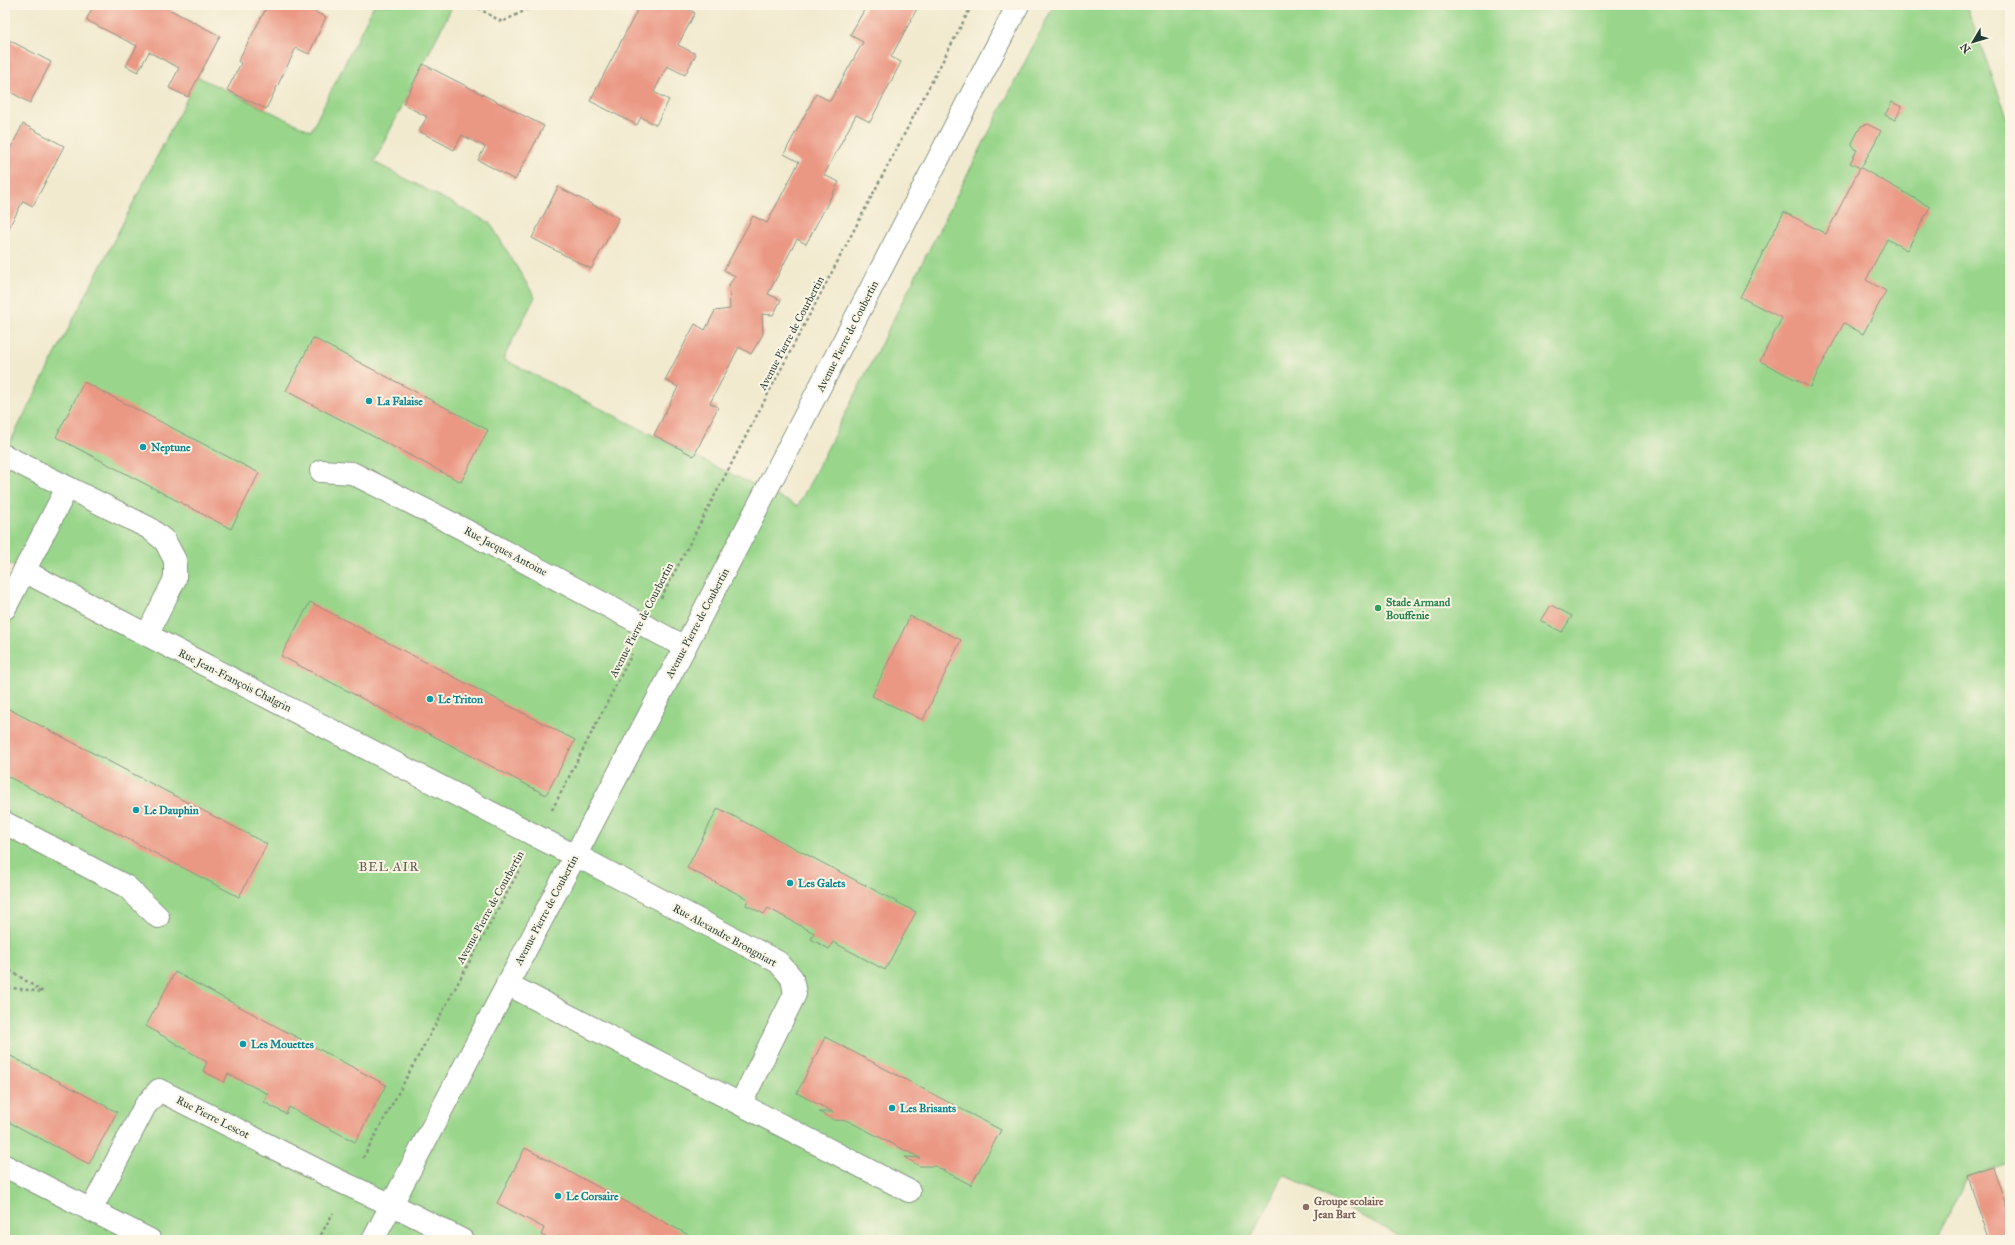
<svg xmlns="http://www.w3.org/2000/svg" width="2015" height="1245" font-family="'IM FELL Great Primer',serif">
	<rect width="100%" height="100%" fill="#fcf5e5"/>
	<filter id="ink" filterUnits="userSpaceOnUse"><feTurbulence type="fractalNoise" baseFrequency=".025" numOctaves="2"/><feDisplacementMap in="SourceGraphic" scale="8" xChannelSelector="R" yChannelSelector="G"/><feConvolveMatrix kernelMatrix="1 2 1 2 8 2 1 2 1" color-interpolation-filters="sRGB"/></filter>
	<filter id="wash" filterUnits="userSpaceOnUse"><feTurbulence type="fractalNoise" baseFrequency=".012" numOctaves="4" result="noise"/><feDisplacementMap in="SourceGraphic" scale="16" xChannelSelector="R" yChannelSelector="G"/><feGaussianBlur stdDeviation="0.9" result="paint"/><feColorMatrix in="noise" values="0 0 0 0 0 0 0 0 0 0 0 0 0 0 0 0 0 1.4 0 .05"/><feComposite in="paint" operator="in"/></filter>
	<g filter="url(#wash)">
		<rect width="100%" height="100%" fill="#f1eacf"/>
		<polygon fill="#99d68b" stroke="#5c8a60" points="374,5 453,5 374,162 490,223 535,297 503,359 694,456 798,506 1054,5 1966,5 2010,125 2010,1162 1968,1177 1935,1240 1407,1240 1284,1174 1250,1240 5,1240 5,608 24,571 5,562 5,452 198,77 311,131"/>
		<g id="blocks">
			<g fill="#ea9783">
				<polygon points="94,5 161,5 220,36 188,97 169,88 179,68 149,52 138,72 126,66 137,46 86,20"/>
				<polygon points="268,5 319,5 315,12 326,17 309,54 296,48 266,109 227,90 241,63 238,61"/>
				<polygon points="640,5 680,5 695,13 678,45 696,54 685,75 667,66 654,92 669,100 656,125 641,117 637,125 590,101"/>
				<polygon points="867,5 919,5 891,57 901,62 870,122 856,115 824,175 839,182 806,244 797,239 768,294 781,300 773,315 762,314 763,334 751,354 739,347 710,403 718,407 694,456 654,435 678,387 665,380 695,324 705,330 715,311 730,309 729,285 735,276 724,270 753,216 767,223 799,162 784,154 816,94 830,101 863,42 850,35"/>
				<polygon points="5,38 51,62 30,103 5,89"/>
				<polygon points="423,64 544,126 515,180 478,160 485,147 462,135 454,150 419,131 427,117 403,104"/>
				<polygon points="1892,102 1902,107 1895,120 1885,115"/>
				<polygon points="23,124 64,146 33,206 23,201 5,235 5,159"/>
				<polygon points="1867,124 1881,131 1861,168 1930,207 1907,250 1887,239 1866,280 1886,291 1863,334 1844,323 1810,387 1760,361 1782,318 1740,297 1784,212 1826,234 1860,168 1850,163 1857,150 1854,149 1852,143 1861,126"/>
				<polygon points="558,187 619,218 591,269 532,238"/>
				<polygon points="313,338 488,430 461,482 286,391"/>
				<polygon points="84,382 259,473 231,529 56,437"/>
				<polygon points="310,602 575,740 546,795 281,656"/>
				<polygon points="1551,605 1572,616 1562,632 1541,621"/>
				<polygon points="910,616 961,640 923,720 872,696"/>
				<polygon points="5,707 267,844 239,897 5,775"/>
				<polygon points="718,808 916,912 885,970 833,942 829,949 811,939 814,933 768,908 764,914 746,905 748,899 687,868"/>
				<polygon points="175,972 386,1085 355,1142 289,1107 286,1114 264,1102 268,1094 228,1074 224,1082 203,1071 207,1062 146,1026"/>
				<polygon points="825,1037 1001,1130 971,1185 935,1166 919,1166 905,1157 920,1158 848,1121 834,1120 819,1112 833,1112 797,1093"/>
				<polygon points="5,1053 117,1112 89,1164 5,1120"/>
				<polygon points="525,1148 698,1240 567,1240 559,1236 557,1240 552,1240 541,1235 544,1228 497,1203"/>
				<polygon points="1994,1168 2010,1214 2010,1240 1989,1240 1968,1177"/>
			</g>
		</g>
	</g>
	<g filter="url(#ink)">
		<use href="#blocks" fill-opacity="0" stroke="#889482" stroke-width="1"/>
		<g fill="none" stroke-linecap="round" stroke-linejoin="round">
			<defs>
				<g id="minor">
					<polyline points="5,456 149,528 165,541 175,560 175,579 147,635 575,856 587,861 778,962 792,978 795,994 741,1103"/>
					<polyline points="321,471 352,473 461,528 685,647"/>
					<polyline points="24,571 147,635"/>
					<polyline points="5,608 67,488"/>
					<polyline points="5,823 127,887 158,917"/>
					<polyline points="507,984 909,1191"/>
					<polyline points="5,1166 91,1210"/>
					<polyline points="150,1240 91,1210 145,1106 159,1090 337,1180 407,1212 462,1240"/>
					<polyline points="373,1240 685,647 1018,5"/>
				</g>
			</defs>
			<use href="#minor" stroke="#889482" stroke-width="24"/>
			<g stroke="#889482" stroke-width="2.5" stroke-dasharray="3 3" stroke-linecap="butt">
				<polyline points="473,5 502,22 536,5"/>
				<polyline points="661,598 972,5"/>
				<polyline points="552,810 632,654"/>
				<polyline points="5,967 43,992 5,987"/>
				<polyline points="363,1158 523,863"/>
				<polyline points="318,1240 333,1213"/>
			</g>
			<use href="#minor" stroke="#fff" stroke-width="22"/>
		</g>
	</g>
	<g fill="#0f9aa8" stroke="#fcf5e5" stroke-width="1.5">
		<circle cx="369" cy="401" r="4"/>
		<circle cx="143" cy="447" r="4"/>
		<circle cx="430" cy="699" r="4"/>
		<circle cx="136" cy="810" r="4"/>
		<circle cx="790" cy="883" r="4"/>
		<circle cx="243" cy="1044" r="4"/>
		<circle cx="892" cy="1108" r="4"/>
		<circle cx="558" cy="1196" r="4"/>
	</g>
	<circle fill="#2e9e5b" stroke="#fcf5e5" stroke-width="1.5" cx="1378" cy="608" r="4"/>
	<circle fill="#8d6e63" stroke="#fcf5e5" stroke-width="1.5" cx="1306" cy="1207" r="4"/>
	<g text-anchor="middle" stroke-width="4" stroke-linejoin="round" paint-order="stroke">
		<g font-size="11" fill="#1f3d34" stroke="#fcf5e5">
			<text transform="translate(791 333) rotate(-62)" y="4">Avenue Pierre de Courbertin</text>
			<text transform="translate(847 336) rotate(-63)" y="4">Avenue Pierre de Coubertin</text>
			<text transform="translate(506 551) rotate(28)" y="4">Rue Jacques Antoine</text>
			<text transform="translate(641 620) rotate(-63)" y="4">Avenue Pierre de Courbertin</text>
			<text transform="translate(697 623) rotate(-62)" y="4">Avenue Pierre de Coubertin</text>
			<text transform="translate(235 680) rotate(27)" y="4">Rue Jean-François Chalgrin</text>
			<text transform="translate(490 907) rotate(-61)" y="4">Avenue Pierre de Courbertin</text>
			<text transform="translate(546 910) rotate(-62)" y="4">Avenue Pierre de Coubertin</text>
			<text transform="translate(725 935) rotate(29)" y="4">Rue Alexandre Brongniart</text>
			<text transform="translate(213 1117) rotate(27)" y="4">Rue Pierre Lescot</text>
		</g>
		<g font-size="11" font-weight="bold" fill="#0d838f" stroke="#fcf5e5" text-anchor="start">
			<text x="377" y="405">La Falaise</text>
			<text x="151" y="451">Neptune</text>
			<text x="438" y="703">Le Triton</text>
			<text x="144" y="814">Le Dauphin</text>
			<text x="798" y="887">Les Galets</text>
			<text x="251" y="1048">Les Mouettes</text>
			<text x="900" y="1112">Les Brisants</text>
			<text x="566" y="1200">Le Corsaire</text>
		</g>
		<g font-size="11" font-weight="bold" fill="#27864d" stroke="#fcf5e5" text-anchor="start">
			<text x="1386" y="606">Stade Armand<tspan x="1386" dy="13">Bouffenie</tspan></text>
		</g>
		<g font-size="11" font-weight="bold" fill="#785e54" stroke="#fcf5e5" text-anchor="start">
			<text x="1314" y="1205">Groupe scolaire<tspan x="1314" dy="13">Jean Bart</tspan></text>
		</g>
		<g font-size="13" letter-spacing="1" fill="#665c50" stroke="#fcf5e5">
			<text x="389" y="871">BEL AIR</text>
		</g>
	</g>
	<rect width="2015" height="1245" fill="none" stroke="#fcf5e5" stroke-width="20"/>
	<g transform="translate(1973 42) rotate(232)" stroke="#fcf5e5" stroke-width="3" paint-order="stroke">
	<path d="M0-3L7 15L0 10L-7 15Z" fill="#1f3d34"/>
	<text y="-6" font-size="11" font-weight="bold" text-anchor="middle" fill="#1f3d34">N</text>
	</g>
</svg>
